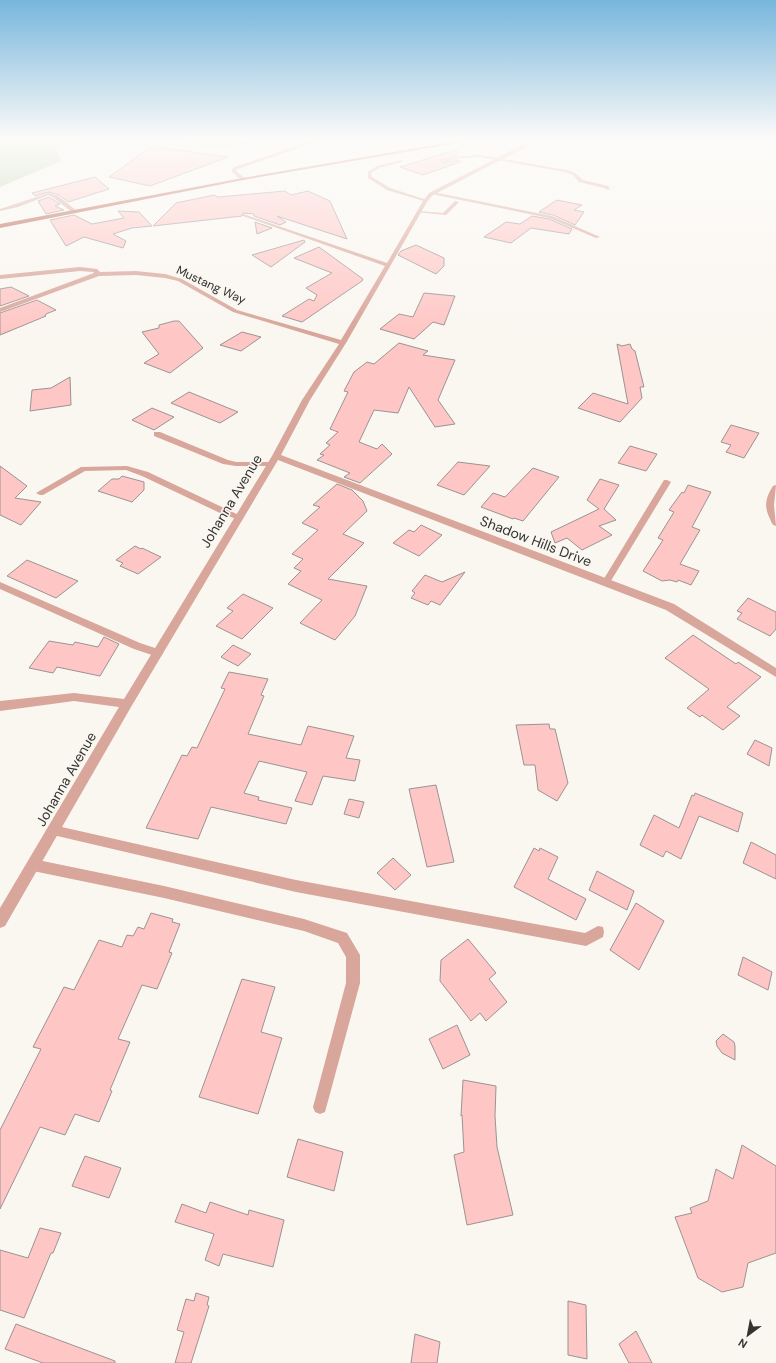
<svg xmlns="http://www.w3.org/2000/svg" width="776" height="1363" font-family="'DM Sans',sans-serif">
	<rect width="100%" height="100%" fill="#faf7f1"/>
	<g fill="#b1d3a5">
		<polygon points="0,140 104,140 56,147 61,161 0,187"/>
		<polygon points="168,140 243,140 248,144 212,148 189,143"/>
	</g>
	<g fill="#fec7c5" stroke="#9b9393">
		<polygon points="152,146 228,157 150,186 109,177"/>
		<polygon points="456,150 458,155 442,160 441,161 444,163 459,160 460,162 423,175 400,167"/>
		<polygon points="95,177 109,189 68,202 59,195 49,192 35,196 32,193"/>
		<polygon points="285,191 291,195 308,191 330,201 347,239 277,216 286,222 280,225 254,216 254,214 243,213 242,216 153,226 176,203 214,195 218,197"/>
		<polygon points="49,197 60,204 55,206 64,210 46,214 38,201"/>
		<polygon points="557,200 582,205 574,210 584,212 575,225 553,215 539,212"/>
		<polygon points="118,211 139,212 152,226 132,228 113,234 126,241 123,248 84,237 66,246 50,220 74,215 92,224 124,218"/>
		<polygon points="532,216 549,219 572,229 569,234 531,228 511,243 484,237 506,222 520,224"/>
		<polygon points="255,222 272,228 257,234"/>
		<polygon points="304,240 305,242 271,267 252,255"/>
		<polygon points="416,245 444,258 444,266 436,274 398,255 401,251"/>
		<polygon points="319,247 363,279 362,281 302,322 282,316 309,299 314,301 317,295 306,288 332,273 294,258"/>
		<polygon points="11,287 29,296 0,306 0,289"/>
		<polygon points="424,293 455,296 444,325 433,322 414,339 380,329 399,314 413,317"/>
		<polygon points="37,300 56,310 46,314 45,316 46,316 0,335 0,313"/>
		<polygon points="174,321 179,321 203,348 170,373 144,363 159,354 142,332 159,328 159,325"/>
		<polygon points="242,332 261,337 241,351 220,345"/>
		<polygon points="399,343 428,351 423,355 455,360 438,400 455,424 435,427 409,387 398,413 374,410 359,442 377,449 382,444 392,454 360,483 344,477 350,473 317,460 324,455 320,454 330,445 326,443 338,432 330,429 348,392 344,391 354,372 367,362 374,364"/>
		<polygon points="617,344 622,346 630,344 632,349 635,351 644,387 640,387 642,398 620,422 578,408 593,393 628,404"/>
		<polygon points="70,377 71,405 30,411 32,390 51,388"/>
		<polygon points="189,392 238,412 220,423 171,403"/>
		<polygon points="152,408 174,417 154,430 132,420"/>
		<polygon points="731,425 759,433 744,458 726,452 731,445 721,442"/>
		<polygon points="630,446 657,454 646,471 618,463"/>
		<polygon points="458,462 490,466 464,495 437,485"/>
		<polygon points="0,466 27,486 15,498 41,502 21,525 0,515"/>
		<polygon points="533,468 559,477 523,521 514,518 513,519 481,507 493,493 505,497"/>
		<polygon points="122,476 144,482 144,490 132,502 98,491 112,479 119,479"/>
		<polygon points="600,479 619,485 604,509 616,520 599,526 612,535 582,550 567,538 555,543 551,532 599,509 587,500"/>
		<polygon points="337,484 352,490 363,501 367,511 343,534 364,543 328,579 367,586 355,616 335,640 300,623 322,600 288,584 301,571 294,568 303,559 292,554 318,530 302,523 320,507 313,505"/>
		<polygon points="688,485 711,492 692,527 700,530 680,564 699,571 691,585 678,580 677,582 670,580 662,581 643,571 663,540 658,538 674,512 669,510 682,492 684,493"/>
		<polygon points="421,525 442,535 419,556 393,543 409,530 414,532"/>
		<polygon points="135,546 141,549 142,548 161,557 138,574 120,566 123,563 116,560"/>
		<polygon points="27,560 78,581 56,598 7,576"/>
		<polygon points="465,572 440,605 431,601 428,605 411,598 415,593 412,591 425,575 442,582"/>
		<polygon points="243,594 273,608 242,639 216,626 233,611 227,608"/>
		<polygon points="748,598 776,612 776,629 770,636 737,619 742,613 737,611"/>
		<polygon points="693,635 736,664 738,662 761,677 727,707 740,716 723,730 702,715 700,717 687,708 709,689 665,658"/>
		<polygon points="104,637 119,644 100,676 57,667 53,673 29,668 49,641 73,645 75,642 98,647"/>
		<polygon points="233,645 251,654 238,666 221,657"/>
		<polygon points="229,672 268,679 261,695 264,696 248,734 301,745 308,726 354,736 346,758 360,760 355,781 323,776 312,805 295,801 307,772 259,761 244,793 259,797 258,800 292,808 286,824 211,807 198,839 146,828 182,755 187,756 192,747 197,748 225,689 221,688"/>
		<polygon points="549,724 550,729 555,729 568,783 557,801 538,790 535,765 524,765 516,725"/>
		<polygon points="755,740 772,748 769,766 747,754"/>
		<polygon points="436,785 454,862 427,867 409,789"/>
		<polygon points="695,793 743,813 738,832 699,816 681,859 666,851 663,857 640,845 654,815 679,828 692,795 694,796"/>
		<polygon points="349,799 364,802 359,818 344,814"/>
		<polygon points="751,842 776,855 776,879 743,863"/>
		<polygon points="534,848 539,851 540,848 558,857 548,879 586,899 576,920 514,887"/>
		<polygon points="393,858 411,875 395,890 377,873"/>
		<polygon points="597,871 634,891 627,910 589,890"/>
		<polygon points="636,903 664,921 639,970 610,950"/>
		<polygon points="151,913 173,919 172,922 180,924 169,952 172,953 157,989 142,985 118,1039 130,1042 110,1090 112,1091 99,1122 75,1114 65,1135 40,1127 0,1209 0,1130 41,1049 33,1047 64,987 74,990 99,940 122,947 127,935 133,936 138,927 144,929"/>
		<polygon points="468,939 496,973 489,979 507,1002 486,1021 480,1013 471,1021 440,981 441,960"/>
		<polygon points="743,957 772,972 768,990 738,975"/>
		<polygon points="242,979 275,987 261,1032 282,1038 258,1114 199,1097"/>
		<polygon points="457,1025 470,1055 443,1069 429,1039"/>
		<polygon points="723,1034 734,1042 735,1046 735,1060 722,1053 717,1046 716,1041"/>
		<polygon points="463,1080 496,1086 495,1116 497,1147 513,1215 467,1225 454,1155 464,1152 462,1115 461,1116"/>
		<polygon points="298,1139 343,1152 334,1191 287,1177"/>
		<polygon points="742,1145 776,1166 776,1253 748,1263 743,1287 722,1292 698,1278 675,1217 692,1213 690,1208 708,1201 716,1169 733,1179"/>
		<polygon points="85,1156 121,1168 109,1198 72,1186"/>
		<polygon points="210,1202 248,1215 249,1210 284,1220 273,1267 223,1254 219,1266 205,1260 214,1234 175,1222 182,1204 206,1213"/>
		<polygon points="40,1228 61,1233 53,1253 51,1253 24,1318 0,1310 0,1250 28,1258"/>
		<polygon points="196,1293 209,1297 207,1305 209,1306 191,1363 175,1363 184,1332 177,1330 186,1299 194,1301"/>
		<polygon points="568,1301 586,1305 587,1359 568,1355"/>
		<polygon points="16,1324 115,1361 115,1363 43,1363 5,1349"/>
		<polygon points="636,1331 652,1363 629,1363 619,1344"/>
		<polygon points="415,1334 440,1342 437,1363 411,1363"/>
	</g>
	<g fill="none" stroke-linecap="round" stroke-linejoin="round">
		<g fill="#d8a69a" fill-rule="evenodd">
			<polygon points="480,155 567,170 575,173 583,180 608,186 610,189 608,190 604,188 579,182 573,175 565,172 480,157 460,158 444,162 442,161 460,156"/>
			<polygon points="401,160 402,162 379,168 371,173 372,177 390,188 427,200 427,202 387,190 368,178 368,172 377,166"/>
			<polygon points="433,192 552,216 600,237 596,238 549,218 431,194"/>
			<polygon points="49,193 58,196 77,211 77,213 73,213 54,198 49,195 18,207 0,211 0,209"/>
			<polygon points="455,201 459,202 446,215 416,212 418,211 443,213"/>
			<polygon points="154,432 160,432 228,460 236,462 271,462 275,464 271,466 236,466 223,464 154,436"/>
			<polygon points="127,466 148,472 243,517 239,520 220,513 142,476 126,470 85,471 43,495 40,495 36,493 81,467"/>
			<polygon points="664,480 667,480 671,482 609,584 603,584 602,582"/>
			<polygon points="0,582 140,643 161,650 163,653 161,656 158,657 134,649 0,589"/>
			<polygon points="53,825 296,880 585,933 598,926 603,927 604,932 603,937 586,946 296,892 53,835 49,834 47,830 49,826"/>
			<polygon points="33,859 164,886 304,919 347,933 360,955 360,983 325,1112 320,1114 315,1112 313,1107 346,983 346,957 338,943 304,931 164,898 33,871 29,869 27,865 29,861"/>
		</g>
		<g fill="#d8a69a" fill-rule="evenodd">
			<polygon points="315,140 322,140 238,169 236,171 245,178 245,180 241,180 231,171 234,167"/>
			<polygon points="528,140 532,140 530,145 433,195 427,202 346,343 310,400 281,455 674,604 776,668 776,677 666,610 278,460 131,707 5,926 0,928 0,908 119,707 74,701 0,711 0,701 74,693 124,699 272,456 302,400 339,344 233,312 178,281 165,278 136,275 99,276 0,312 0,308 94,273 93,272 80,271 0,279 0,275 80,267 97,269 100,272 136,271 165,274 182,279 237,310 341,340 385,266 243,216 243,214 387,263 423,201 429,193 526,143"/>
			<path d="M776 485 774 505 776 526C772 525 772 523 770 519 764 507 765 498 773 486Z"/>
		</g>
		<polygon fill="#b55e4c" fill-rule="evenodd" points="463,140 475,140 243,180 0,228 0,224 243,178"/>
	</g>
	<linearGradient id="sky" x2="0" y2="1"><stop stop-color="#77b6dc"/><stop offset="0.42" stop-color="#fdfbf9"/><stop offset="1" stop-color="#fdfbf9" stop-opacity="0"/></linearGradient>
	<rect width="776" height="331" fill="url(#sky)"/>
	<g text-anchor="middle" stroke-width="3" stroke-linejoin="round" paint-order="stroke">
		<g font-size="12" fill="#333330" stroke="#faf7f1">
			<text transform="translate(211 285) rotate(25)" y="4">Mustang Way</text>
		</g>
		<g font-size="14" fill="#333330" stroke="#faf7f1">
			<text transform="translate(231 501) rotate(-59)" y="5">Johanna Avenue</text>
			<text transform="translate(536 541) rotate(21)" y="5">Shadow Hills Drive</text>
			<text transform="translate(66 779) rotate(-60)" y="5">Johanna Avenue</text>
		</g>
	</g>
	<g transform="translate(748 1335) rotate(212)" stroke="#faf7f1" stroke-width="3" paint-order="stroke">
	<path d="M0-3L7 15L0 10L-7 15Z" fill="#333330"/>
	<text y="-6" font-size="11" font-weight="bold" text-anchor="middle" fill="#333330">N</text>
	</g>
</svg>
